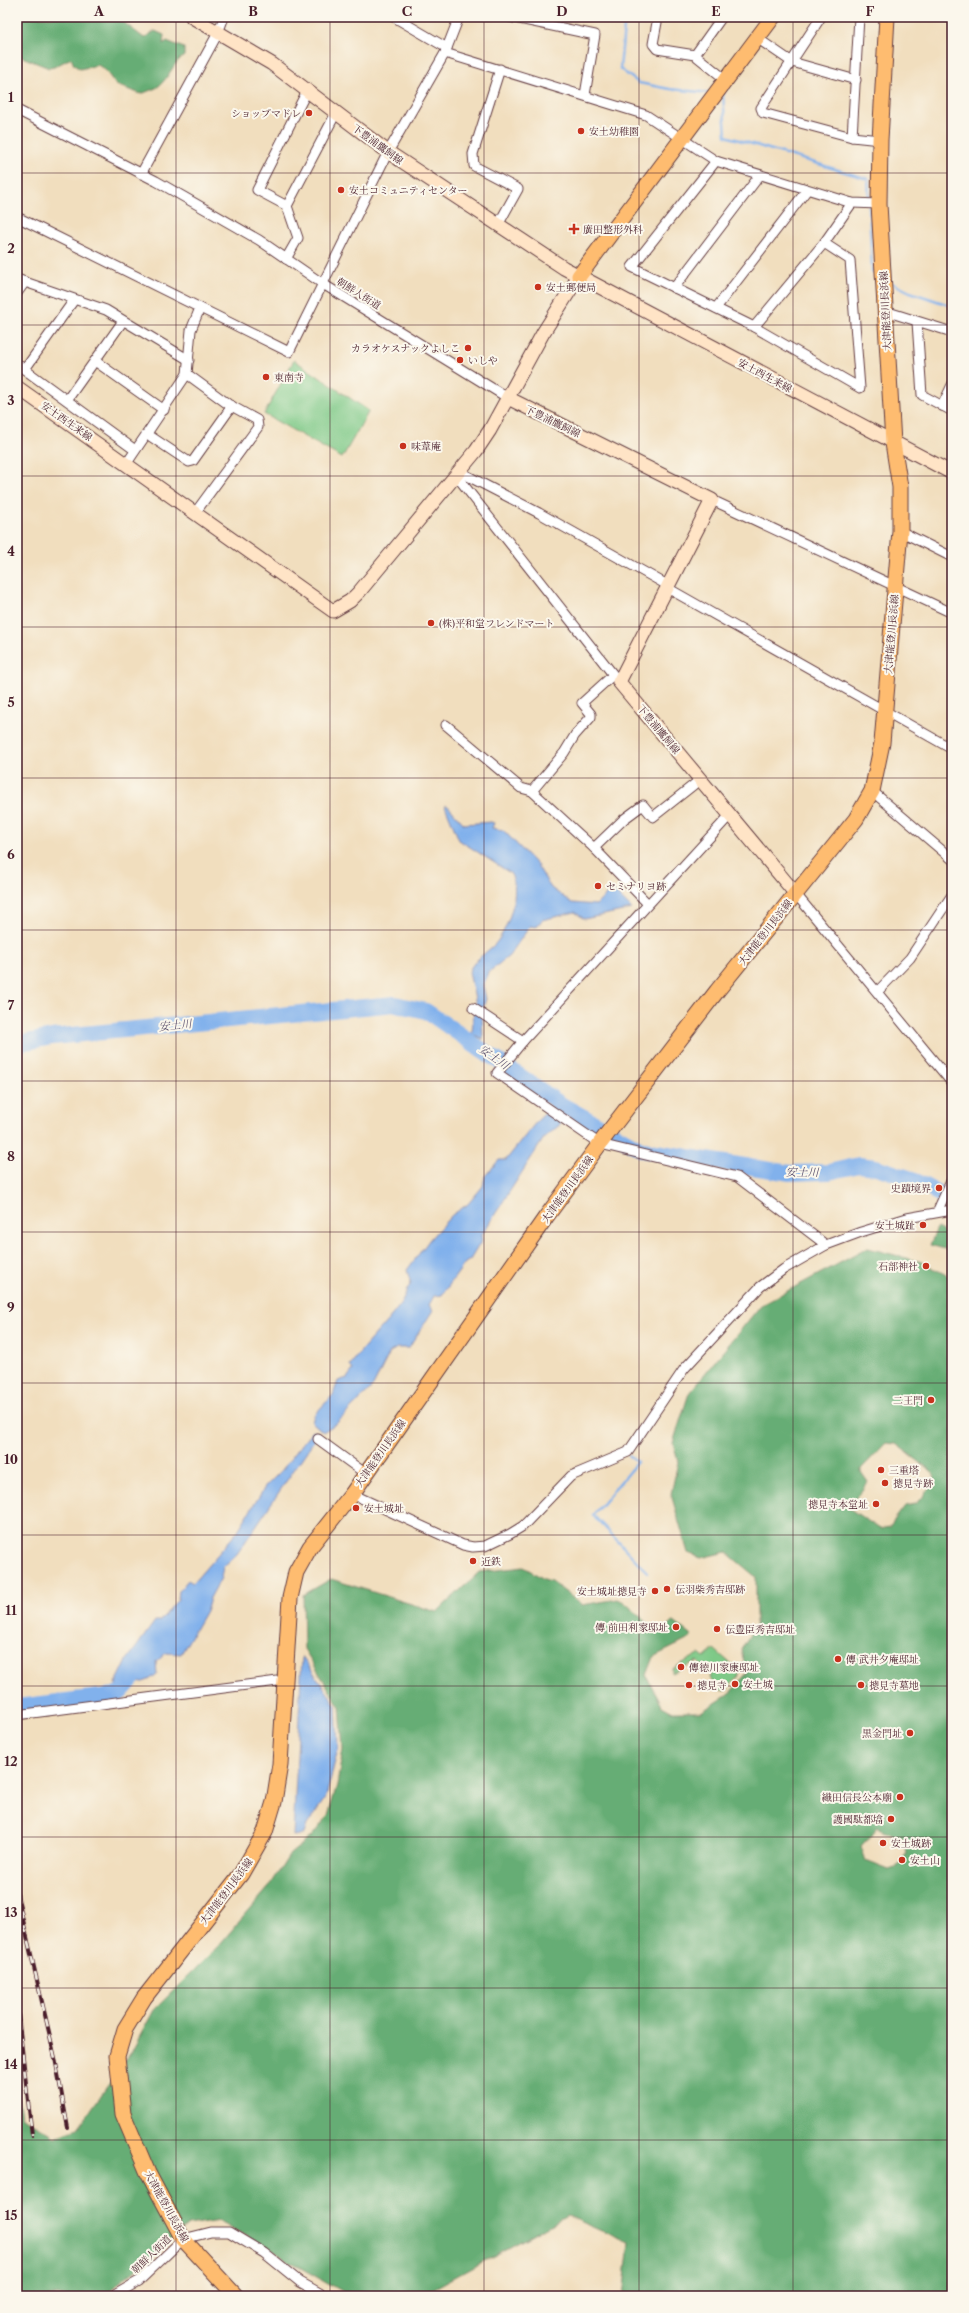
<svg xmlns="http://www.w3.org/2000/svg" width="969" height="2313" font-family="'Libre Caslon Text','Noto Serif JP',serif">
	<rect width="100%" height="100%" fill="#fbf7ec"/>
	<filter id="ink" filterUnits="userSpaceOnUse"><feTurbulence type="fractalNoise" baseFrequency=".025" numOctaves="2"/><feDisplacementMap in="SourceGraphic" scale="8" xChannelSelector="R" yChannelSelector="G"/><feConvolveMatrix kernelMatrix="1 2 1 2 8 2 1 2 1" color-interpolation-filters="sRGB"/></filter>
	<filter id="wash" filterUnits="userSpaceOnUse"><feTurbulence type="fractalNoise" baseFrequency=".012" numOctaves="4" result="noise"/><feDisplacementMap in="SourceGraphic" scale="16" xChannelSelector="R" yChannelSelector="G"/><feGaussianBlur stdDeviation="0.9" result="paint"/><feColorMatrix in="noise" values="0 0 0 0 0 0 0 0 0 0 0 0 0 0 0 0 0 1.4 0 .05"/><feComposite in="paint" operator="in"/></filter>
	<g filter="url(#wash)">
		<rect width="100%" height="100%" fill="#f1debe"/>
		<g fill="#7ec987" stroke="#647459">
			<polygon points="294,360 369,411 342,458 264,414"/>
			<path d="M714 1649 738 1670 739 1676 725 1691C717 1690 713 1685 710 1677L712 1674 707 1665 701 1666 697 1661 672 1673V1669L699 1654 704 1658Z"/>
		</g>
		<g fill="#66ad74" stroke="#586650" fill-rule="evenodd">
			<path d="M17 17H123L122 21 144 38 155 31 164 35 163 44 167 41 184 48V56C172 63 169 80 156 88 151 90 146 92 141 94L116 85 105 70 98 65 80 69 74 65 71 58 54 67 49 68 17 55Z"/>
			<polygon points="937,1228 952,1236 952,1251 930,1245"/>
			<path d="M868 1248 922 1262 952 1278V2296H623L629 2243 567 2216 420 2296 349 2295 220 2221 188 2226 103 2296H17V2090L21 2117 55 2137 78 2128 132 2051 154 2010 219 1945 270 1886 290 1854 311 1837 328 1816 337 1785 343 1749 340 1707 304 1649 303 1595 331 1579 437 1612 479 1572 524 1567 544 1579 551 1581 582 1605 618 1599 624 1602 658 1632H662L671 1623 674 1622 690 1634 691 1638 653 1657 646 1675 662 1706 673 1712H701L728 1695 747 1673 741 1650 756 1624V1577L726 1552 701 1558 688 1553 671 1494 678 1462 673 1443 689 1393 761 1305ZM886 1443 896 1444 934 1473 935 1481 916 1504 905 1506 889 1527 880 1529 850 1509V1506L868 1482 861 1472V1469ZM878 1827 904 1840 907 1853 895 1868 889 1870 866 1861 861 1846Z"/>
		</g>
		<g fill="#81b1ec" stroke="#66688c">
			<path d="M447 805 464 824 491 822 494 823 492 828 503 830 537 865 551 888 572 903 596 905 612 889 632 909 584 919 575 912 542 920 536 927 530 926 509 956 490 971 483 985 486 999 482 1010 483 1039 468 1032H472L474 1010 476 1004 469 972C472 961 489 951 496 943 508 929 522 889 510 873L459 840 445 806Z"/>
			<path d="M552 1107 568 1118 544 1138 481 1236 482 1240 470 1260 465 1263 442 1295 434 1296 429 1305 433 1310 409 1348H397L390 1352 373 1386 337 1423 323 1432 312 1422 314 1415 333 1395 338 1381 347 1378 353 1370 350 1366C365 1343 384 1327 400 1305 405 1299 405 1290 411 1284L407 1270 430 1239 452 1215 468 1204 483 1186 485 1176 499 1160H506L537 1121Z"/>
			<path d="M313 1430 319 1433 237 1554 223 1567 221 1578 210 1598 207 1609 181 1654 166 1653 156 1662 157 1674C154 1676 150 1680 146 1681 135 1685 129 1681 120 1692L116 1683 127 1660 155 1621H160L178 1599 179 1591 188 1580 193 1583 237 1532 265 1487 282 1470Z"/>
			<polygon points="302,1656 336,1705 338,1749 326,1797 307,1825 304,1834 293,1836"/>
		</g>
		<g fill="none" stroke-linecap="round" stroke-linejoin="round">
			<g stroke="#81b1ec" stroke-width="2.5">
				<polyline points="625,17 620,69 639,83 670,89 710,93"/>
				<polyline points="723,94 726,136 868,179 869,201"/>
				<polyline points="869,206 872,272 877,274"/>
				<polyline points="888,281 910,292 952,306"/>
				<polyline points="629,1456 637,1462 593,1515 647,1572"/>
			</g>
			<g stroke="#81b1ec" stroke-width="16">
				<polyline points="17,1044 52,1037 395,1004 426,1011 562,1105 643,1150 790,1173 829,1172 859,1165 876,1167 912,1179 952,1201"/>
				<polyline points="17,1707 116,1695 122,1691 141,1669"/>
			</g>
		</g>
	</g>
	<g filter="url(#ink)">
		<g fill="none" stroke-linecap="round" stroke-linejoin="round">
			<defs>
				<g id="minor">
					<polyline points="394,17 447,48"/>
					<polyline points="510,17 595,35 585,95"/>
					<polyline points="658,17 653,44 657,49 695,55 726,80"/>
					<polyline points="821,17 761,108 763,113 852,137 880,140"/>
					<polyline points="757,38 792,62 856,80"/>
					<polyline points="445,53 646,115 716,161 852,203 879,204"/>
					<polyline points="695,55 722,17"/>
					<polyline points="307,91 257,190 287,206 336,113"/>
					<polyline points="17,110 156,181 259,240 323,284 508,398"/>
					<polyline points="852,137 859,17"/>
					<polyline points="716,161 632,267 754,327 860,388 850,260 824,243"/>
					<polyline points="141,174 218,33 224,17"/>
					<polyline points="17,217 289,352 388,152 445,53 459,17"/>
					<polyline points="498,225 518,189 474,166 473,154 500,69"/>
					<polyline points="286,259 298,238 287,206"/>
					<polyline points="17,279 25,282 17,293"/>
					<polyline points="25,282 106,310 189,360"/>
					<polyline points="674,288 760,175"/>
					<polyline points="716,308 807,190"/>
					<polyline points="885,311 952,332"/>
					<polyline points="917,322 922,395 952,411"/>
					<polyline points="754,327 824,243 852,203"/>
					<polyline points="95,361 164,410"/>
					<polyline points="17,364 135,450"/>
					<polyline points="25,369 74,300"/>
					<polyline points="187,374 228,404 257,420 258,427 195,513"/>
					<polyline points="67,400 123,321"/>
					<polyline points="942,406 952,385"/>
					<polyline points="147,434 189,462 193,461 232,406"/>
					<polyline points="127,463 187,374 191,330 200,308"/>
					<polyline points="458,471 539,513 669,586 671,590 952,749"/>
					<polyline points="458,471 459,479 619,682"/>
					<polyline points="712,500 952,613"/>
					<polyline points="900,531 952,557"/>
					<polyline points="446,725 521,788 532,791 594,848 648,904"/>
					<polyline points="532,791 564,753 575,735 591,717 591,714 582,703 613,675"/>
					<polyline points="872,791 952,859"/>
					<polyline points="731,814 523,1041 497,1073 600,1144 737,1177 826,1245"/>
					<polyline points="594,848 624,819 643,805 653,817 701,779"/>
					<polyline points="795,893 952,1083"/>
					<polyline points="878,991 910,958 952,895"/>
					<polyline points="473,1008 523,1041"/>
					<polyline points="937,1212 952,1179"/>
					<polyline points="318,1439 366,1474"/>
					<polyline points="352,1494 463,1545 473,1547 485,1546 510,1534 523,1526 571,1476 628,1452 684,1369 760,1287 784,1269 826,1245 861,1232 907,1218 952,1210"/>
					<polyline points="17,1715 285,1680"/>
					<polyline points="113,2296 139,2281 183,2239 211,2232 229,2232 264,2253 300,2282 325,2296"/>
				</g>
				<g id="secondary">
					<polyline points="192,17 272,64 388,152 564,268 952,473"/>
					<polyline points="17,387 333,611 350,601 359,592 476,451 490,430 543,333 579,276"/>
					<polyline points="508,398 712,500 619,682 795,893"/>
				</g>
				<g id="primary">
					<polyline points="579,276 773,17"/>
					<polyline points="236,2296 183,2239 148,2173 123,2114 117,2056 125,2029 144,1998 241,1874 265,1832 274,1802 280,1764 290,1598 296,1572 310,1547 352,1494 546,1217 607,1134 717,991 856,819 872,791 882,743 900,531 900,487 893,443 879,204 880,140 887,17"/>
				</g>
			</defs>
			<use href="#minor" stroke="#633c41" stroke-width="11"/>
			<use href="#secondary" stroke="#633c41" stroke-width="15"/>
			<use href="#primary" stroke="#633c41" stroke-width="17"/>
			<use href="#minor" stroke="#fff" stroke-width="9"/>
			<use href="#secondary" stroke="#ffe4c6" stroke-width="13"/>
			<use href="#primary" stroke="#febc70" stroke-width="15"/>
			<defs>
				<g id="rail">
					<polyline points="17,1894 55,2058 68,2128"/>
					<polyline points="17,2006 32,2135"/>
				</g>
			</defs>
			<use href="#rail" stroke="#4a1f2b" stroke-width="4"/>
			<use href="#rail" stroke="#fbf7ec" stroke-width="2.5" stroke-dasharray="8" stroke-linecap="butt"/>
		</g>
	</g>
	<path fill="none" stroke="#4a1f2b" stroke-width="1" stroke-opacity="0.55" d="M176 17V2296M330 17V2296M484 17V2296M639 17V2296M793 17V2296M17 173H952M17 325H952M17 476H952M17 627H952M17 778H952M17 930H952M17 1081H952M17 1232H952M17 1383H952M17 1535H952M17 1686H952M17 1837H952M17 1988H952M17 2140H952"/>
	<g fill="#c8321e" stroke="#fbf7ec" stroke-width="1.5">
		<circle cx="309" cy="113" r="4"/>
		<circle cx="581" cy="131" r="4"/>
		<circle cx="341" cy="190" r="4"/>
		<path d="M572 223h4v4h4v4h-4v4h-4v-4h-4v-4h4z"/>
		<circle cx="538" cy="287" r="4"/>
		<circle cx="468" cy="348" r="4"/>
		<circle cx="460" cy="360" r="4"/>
		<circle cx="266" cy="377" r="4"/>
		<circle cx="403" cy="446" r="4"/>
		<circle cx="431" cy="623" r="4"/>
		<circle cx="598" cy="886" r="4"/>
		<circle cx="939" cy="1188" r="4"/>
		<circle cx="923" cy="1225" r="4"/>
		<circle cx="926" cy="1266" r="4"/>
		<circle cx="931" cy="1400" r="4"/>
		<circle cx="881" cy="1470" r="4"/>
		<circle cx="885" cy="1483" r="4"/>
		<circle cx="876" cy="1504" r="4"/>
		<circle cx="356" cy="1508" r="4"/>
		<circle cx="473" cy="1561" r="4"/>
		<circle cx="667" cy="1589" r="4"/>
		<circle cx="655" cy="1591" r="4"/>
		<circle cx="676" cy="1627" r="4"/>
		<circle cx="717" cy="1629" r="4"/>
		<circle cx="838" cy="1659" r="4"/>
		<circle cx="681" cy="1667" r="4"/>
		<circle cx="735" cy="1684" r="4"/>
		<circle cx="689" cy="1685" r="4"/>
		<circle cx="861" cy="1685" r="4"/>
		<circle cx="910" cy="1733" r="4"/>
		<circle cx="900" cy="1797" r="4"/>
		<circle cx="891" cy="1819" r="4"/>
		<circle cx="883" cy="1843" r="4"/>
		<circle cx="902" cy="1860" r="4"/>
	</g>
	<g text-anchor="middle" stroke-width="4" stroke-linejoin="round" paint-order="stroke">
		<g font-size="10" fill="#4a1f2b" stroke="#fbf7ec" text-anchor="start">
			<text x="301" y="117" text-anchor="end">ショップマドレ</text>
			<text x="589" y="135">安土幼稚園</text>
			<text x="349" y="194">安土コミュニティセンター</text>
			<text x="583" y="233">廣田整形外科</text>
			<text x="546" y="291">安土郵便局</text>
			<text x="460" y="352" text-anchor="end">カラオケスナックよしこ</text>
			<text x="468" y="364">いしや</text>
			<text x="274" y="381">東南寺</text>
			<text x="411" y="450">味葦庵</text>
			<text x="439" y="627">(株)平和堂フレンドマート</text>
			<text x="606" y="890">セミナリヨ跡</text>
			<text x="931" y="1192" text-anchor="end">史蹟境界</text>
			<text x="915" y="1229" text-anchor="end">安土城趾</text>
			<text x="918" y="1270" text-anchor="end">石部神社</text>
			<text x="923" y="1404" text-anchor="end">二王門</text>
			<text x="889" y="1474">三重塔</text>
			<text x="893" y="1487">摠見寺跡</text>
			<text x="868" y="1508" text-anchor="end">摠見寺本堂址</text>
			<text x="364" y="1512">安土城址</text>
			<text x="481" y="1565">近鉄</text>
			<text x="675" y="1593">伝羽柴秀吉邸跡</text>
			<text x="647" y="1595" text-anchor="end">安土城址摠見寺</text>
			<text x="668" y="1631" text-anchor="end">傳 前田利家邸址</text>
			<text x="725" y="1633">伝豊臣秀吉邸址</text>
			<text x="846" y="1663">傳 武井夕庵邸址</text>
			<text x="689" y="1671">傳徳川家康邸址</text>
			<text x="743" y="1688">安土城</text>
			<text x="697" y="1689">摠見寺</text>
			<text x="869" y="1689">摠見寺墓地</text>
			<text x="902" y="1737" text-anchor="end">黒金門址</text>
			<text x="892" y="1801" text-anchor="end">織田信長公本廟</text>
			<text x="883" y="1823" text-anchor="end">護國駄都墖</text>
			<text x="891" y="1847">安土城跡</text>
			<text x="910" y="1864">安土山</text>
		</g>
		<g font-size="10" fill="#4a1f2b" stroke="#fbf7ec">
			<text transform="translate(378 144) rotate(36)" y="4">下豊浦鷹飼線</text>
			<text transform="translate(359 293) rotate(32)" y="4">朝鮮人街道</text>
			<text transform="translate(885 311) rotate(-93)" y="4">大津能登川長浜線</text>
			<text transform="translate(765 375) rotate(28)" y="4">安土西生来線</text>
			<text transform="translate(67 421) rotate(35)" y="4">安土西生来線</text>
			<text transform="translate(553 421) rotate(26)" y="4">下豊浦鷹飼線</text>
			<text transform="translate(891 634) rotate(-85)" y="4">大津能登川長浜線</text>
			<text transform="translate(659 729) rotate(50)" y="4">下豊浦鷹飼線</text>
			<text transform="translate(765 932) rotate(-52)" y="4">大津能登川長浜線</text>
			<text transform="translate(567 1189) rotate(-54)" y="4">大津能登川長浜線</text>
			<text transform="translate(380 1453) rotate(-55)" y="4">大津能登川長浜線</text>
			<text transform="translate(226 1891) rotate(-53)" y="4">大津能登川長浜線</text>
			<text transform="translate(167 2206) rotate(61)" y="4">大津能登川長浜線</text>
			<text transform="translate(151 2254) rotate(-44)" y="4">朝鮮人街道</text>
		</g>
		<g font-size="11" font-style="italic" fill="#5d526f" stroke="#fbf7ec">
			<text transform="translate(175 1025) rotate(-6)" y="4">安土川</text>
			<text transform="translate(494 1057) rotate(35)" y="4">安土川</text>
			<text transform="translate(802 1172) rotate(1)" y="4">安土川</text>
		</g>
	</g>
	<rect width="969" height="2313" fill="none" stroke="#fbf7ec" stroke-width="44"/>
	<rect x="22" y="22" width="925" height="2269" fill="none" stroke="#4a1f2b" stroke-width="1.5"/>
	<g font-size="13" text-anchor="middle" font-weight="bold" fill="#4a1f2b">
		<text x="99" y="16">A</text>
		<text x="253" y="16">B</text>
		<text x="407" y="16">C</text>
		<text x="562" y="16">D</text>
		<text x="716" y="16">E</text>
		<text x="870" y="16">F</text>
		<text x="11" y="102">1</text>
		<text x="11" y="253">2</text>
		<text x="11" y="405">3</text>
		<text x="11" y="556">4</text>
		<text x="11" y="707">5</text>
		<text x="11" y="859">6</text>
		<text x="11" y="1010">7</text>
		<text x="11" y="1161">8</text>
		<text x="11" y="1312">9</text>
		<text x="11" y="1464">10</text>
		<text x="11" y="1615">11</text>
		<text x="11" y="1766">12</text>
		<text x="11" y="1917">13</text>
		<text x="11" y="2069">14</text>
		<text x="11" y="2220">15</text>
	</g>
</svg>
